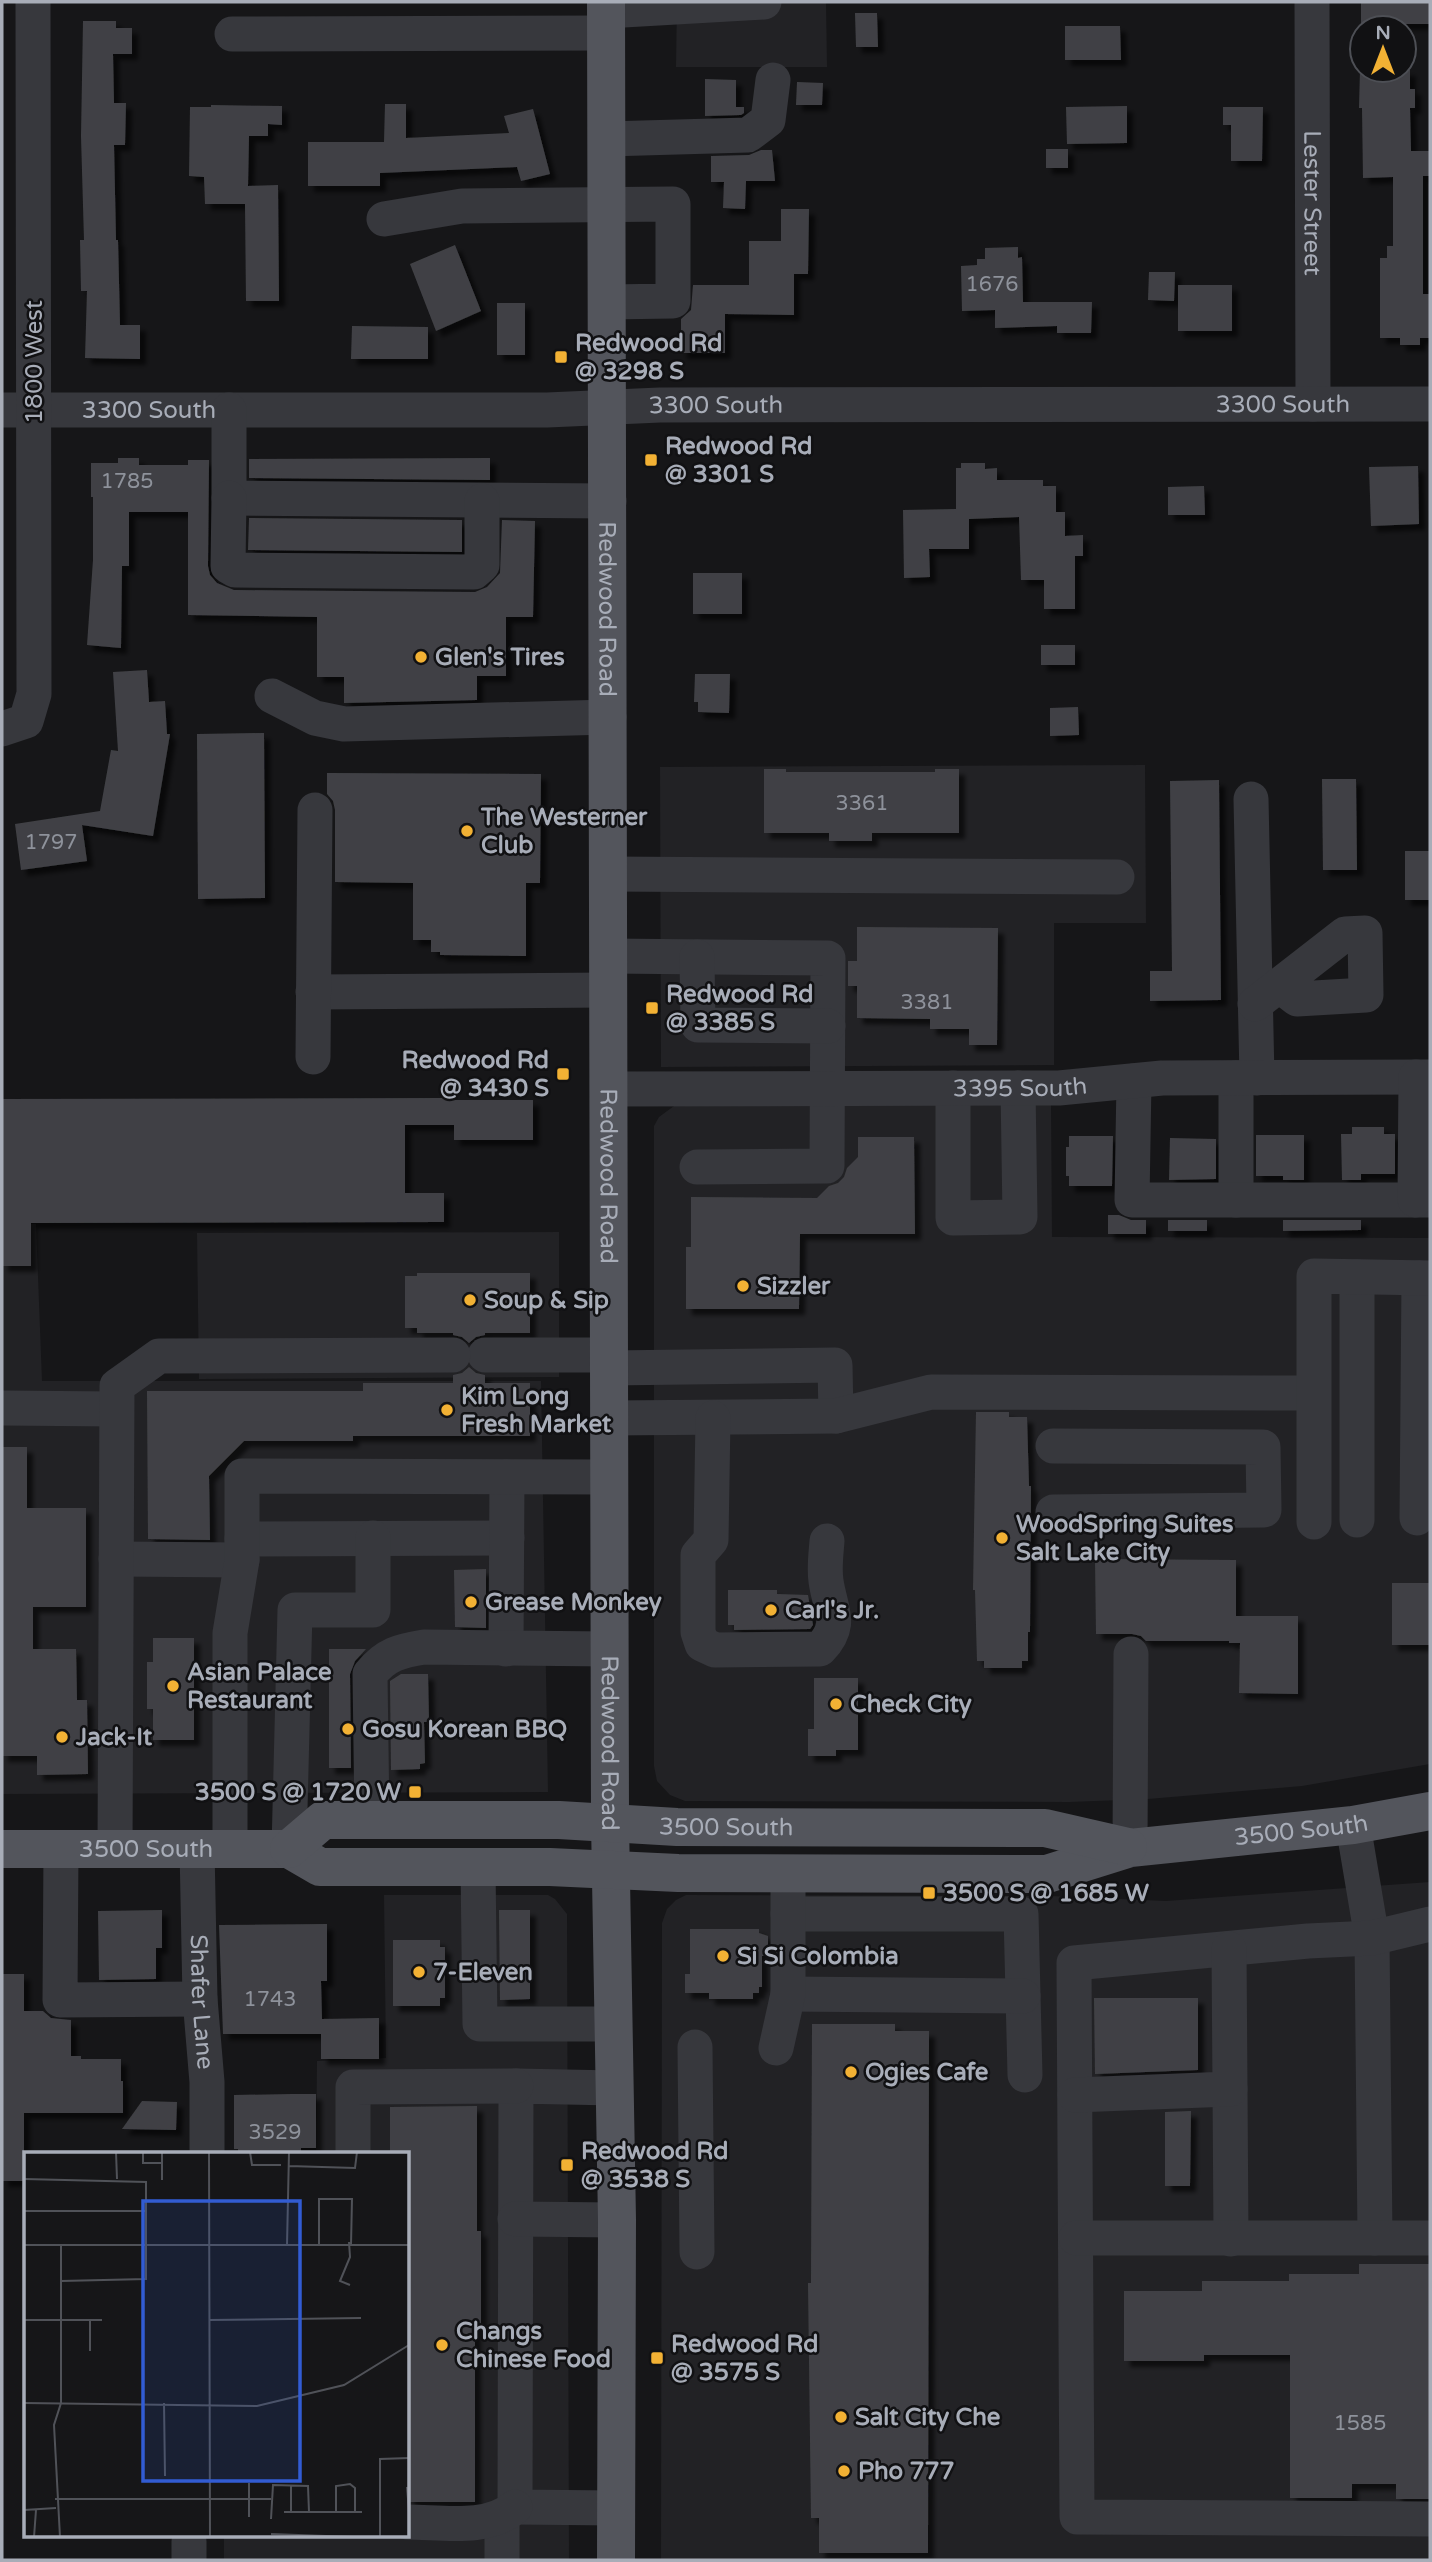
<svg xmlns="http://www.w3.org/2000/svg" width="1432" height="2562" font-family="'Varela Round',sans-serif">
	<defs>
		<filter id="shadow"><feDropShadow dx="6" dy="6" stdDeviation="2" flood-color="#0009"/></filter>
	</defs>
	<rect width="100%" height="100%" fill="#161618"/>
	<g fill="#222225">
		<polygon points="677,2 826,2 827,67 676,67"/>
		<polygon points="1145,765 1146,923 1054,923 1054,1065 661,1067 660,767"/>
		<polygon points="1051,1102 1052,1237 1430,1238 1430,1764 1302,1786 1148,1799 1069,1802 685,1801 670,1795 657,1781 654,1766 654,1126 659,1117 674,1106"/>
		<polygon points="2,1224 36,1224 42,1381 541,1381 548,1792 2,1794"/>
		<polygon points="559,1232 559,1377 199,1379 197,1233"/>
		<polygon points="1430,1882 1430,2560 661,2560 662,1923 667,1909 676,1900 686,1895 1050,1896 1166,1901"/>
		<polygon points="384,1895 548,1895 555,1899 567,1914 569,2560 224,2560 224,2536 408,2536 408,2154 316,2154 317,2061 386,2058"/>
	</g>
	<g fill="#404145" filter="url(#shadow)">
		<polygon points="1361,2 1430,2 1430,24 1401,24 1401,28 1361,28"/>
		<polygon points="855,13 877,13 878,47 856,47"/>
		<polygon points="83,21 116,21 116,28 132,28 132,54 113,54 114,103 126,103 125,145 114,145 116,240 118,240 120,325 140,325 140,359 85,358 87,291 81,291 80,240 84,240 81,136"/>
		<polygon points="1065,26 1120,26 1121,60 1065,60"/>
		<polygon points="1360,70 1410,70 1410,89 1415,89 1415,108 1410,108 1411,151 1430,151 1430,176 1423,176 1423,294 1430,294 1430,331 1429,338 1420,338 1420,345 1400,345 1400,338 1380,338 1380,258 1387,258 1387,246 1393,246 1393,177 1363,178 1362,108 1359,108"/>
		<polygon points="705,79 736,80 736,107 744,107 744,113 741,115 705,116"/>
		<polygon points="797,82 823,83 822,105 796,105"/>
		<polygon points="385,104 406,104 406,138 509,133 504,116 533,109 550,174 521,181 517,167 380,173 380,186 308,186 308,142 384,142"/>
		<polygon points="211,105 282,106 282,125 268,124 268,136 249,136 248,186 278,185 279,301 246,301 245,204 205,204 204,177 189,176 190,107 211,107"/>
		<polygon points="1127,106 1127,143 1067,144 1066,107"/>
		<polygon points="1223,107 1263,107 1262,161 1231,161 1231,125 1223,125"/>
		<rect x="1046" y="149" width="22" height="19"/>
		<polygon points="761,150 772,150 775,181 746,181 745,209 723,208 724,182 711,182 711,156 749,155"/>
		<polygon points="781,209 809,209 808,274 794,274 794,315 725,314 725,353 681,353 681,319 691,310 693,285 749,285 749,241 781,241"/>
		<polygon points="455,245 481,311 436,331 410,264"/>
		<polygon points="1018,247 1018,258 1022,257 1023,302 1092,302 1091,333 1057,333 1057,326 995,328 995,310 962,311 961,266 977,265 977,259 985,259 985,248"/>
		<polygon points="1149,272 1175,272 1174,301 1148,300"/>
		<rect x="1178" y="285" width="54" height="46"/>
		<rect x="497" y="303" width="28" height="52"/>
		<polygon points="352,326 428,327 428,359 351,359"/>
		<polygon points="118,458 139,458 139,465 188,465 188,460 209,460 208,566 210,575 217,583 234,590 475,592 487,587 500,573 502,520 535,521 533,617 506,617 506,676 477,676 477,700 344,703 344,677 317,677 317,617 188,615 188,512 129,512 129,566 122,566 121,648 87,645 93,560 93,497 91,497 91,463 118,463"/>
		<polygon points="490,458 490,480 249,478 249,459"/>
		<polygon points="961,463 985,463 985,469 997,468 997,480 1043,480 1043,486 1056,486 1056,512 1065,512 1065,536 1083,535 1083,556 1075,556 1075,609 1044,609 1044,580 1021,580 1019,517 969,519 969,549 929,549 930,577 904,578 903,510 956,509 956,468 961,468"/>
		<polygon points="1418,466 1419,524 1371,526 1369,467"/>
		<polygon points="1204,486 1205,515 1168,515 1168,487"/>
		<polygon points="249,518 462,520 462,552 248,550"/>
		<rect x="693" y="573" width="49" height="41"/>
		<rect x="1041" y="645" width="34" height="20"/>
		<polygon points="147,670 149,702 165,701 167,734 170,734 153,836 82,825 87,861 21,870 15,824 100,811 111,750 118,751 113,672"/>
		<polygon points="695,674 730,674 729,713 698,712 698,702 694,702"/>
		<polygon points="1078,707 1079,735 1050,736 1050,708"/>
		<polygon points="264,733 265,898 198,899 197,734"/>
		<polygon points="764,769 786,769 786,772 935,772 935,769 959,769 959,833 872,833 872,841 829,841 829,833 764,833"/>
		<polygon points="327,773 541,774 540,883 526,883 526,956 440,955 440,952 431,952 431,940 413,940 413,883 335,882 335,810 333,801 327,794"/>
		<polygon points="1322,779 1356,779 1357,870 1323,870"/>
		<polygon points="1219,780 1221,1000 1150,1001 1150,971 1172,971 1170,781"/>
		<rect x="1405" y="851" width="25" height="49"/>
		<polygon points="857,927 998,928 997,1045 969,1045 969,1029 930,1029 930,1019 857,1018 857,986 848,986 848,961 857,961"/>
		<polygon points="446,1098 446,1100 533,1100 533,1140 454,1140 454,1125 405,1125 405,1193 444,1193 444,1222 31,1223 31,1266 2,1266 2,1099"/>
		<polygon points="1352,1127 1384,1127 1384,1134 1395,1134 1395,1174 1361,1174 1361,1180 1342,1180 1341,1134 1352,1134"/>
		<polygon points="1256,1135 1304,1135 1304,1180 1283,1180 1283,1176 1256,1176"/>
		<polygon points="1069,1136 1113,1136 1112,1186 1069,1186 1069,1176 1066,1176 1066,1147 1069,1147"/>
		<polygon points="858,1137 914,1137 915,1234 800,1234 799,1309 686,1309 686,1247 691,1247 691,1197 817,1198 829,1186 838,1183 844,1177 847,1168 858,1157"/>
		<polygon points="1170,1138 1216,1139 1216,1179 1169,1180"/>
		<polygon points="1108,1215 1119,1215 1131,1220 1146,1220 1146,1234 1108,1234"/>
		<rect x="1168" y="1220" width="39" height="11"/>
		<polygon points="1283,1220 1361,1220 1361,1230 1283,1231"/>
		<polygon points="417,1273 530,1273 530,1333 485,1333 485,1335 476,1337 469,1343 462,1337 453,1335 453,1333 417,1333 417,1328 405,1328 405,1276 417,1276"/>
		<polygon points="469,1367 476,1373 485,1375 485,1383 530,1383 530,1436 353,1436 353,1441 244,1441 209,1476 210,1540 148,1539 147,1391 363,1391 363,1383 453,1383 453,1375 462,1373"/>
		<polygon points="976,1412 1009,1412 1009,1417 1027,1417 1029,1486 1031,1486 1030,1632 1028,1632 1028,1661 1022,1661 1022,1668 984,1668 984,1661 977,1661 975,1590 973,1590"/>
		<polygon points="2,1447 27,1447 27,1508 86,1508 86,1607 33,1607 33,1649 76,1649 77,1700 87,1700 88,1774 37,1775 37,1756 2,1756"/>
		<polygon points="1095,1559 1236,1560 1236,1616 1298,1616 1298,1694 1239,1693 1240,1643 1229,1643 1229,1641 1146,1641 1141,1636 1132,1634 1096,1634"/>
		<polygon points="486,1569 486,1628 455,1627 454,1570"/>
		<rect x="1392" y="1583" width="38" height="62"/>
		<polygon points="728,1590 777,1590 777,1594 808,1595 813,1625 810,1629 734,1630 734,1625 728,1625"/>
		<polygon points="153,1638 194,1638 194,1740 153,1740 153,1709 147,1709 147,1662 153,1662"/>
		<polygon points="329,1649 366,1649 355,1661 350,1674 351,1768 329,1768"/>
		<polygon points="401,1674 428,1674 429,1722 424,1722 425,1763 420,1764 420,1769 391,1770 390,1681"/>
		<polygon points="814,1678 858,1678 858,1750 836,1750 836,1756 808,1756 808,1729 814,1729"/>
		<polygon points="162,1910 162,1948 156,1948 156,1979 99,1980 98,1911"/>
		<polygon points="499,1910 530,1910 530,1999 500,2000"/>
		<polygon points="327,1924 327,1981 321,1981 322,2019 379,2018 379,2059 321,2059 321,2034 223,2034 219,1925"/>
		<polygon points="690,1929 759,1929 759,1933 768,1936 768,1956 762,1956 762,1987 759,1987 759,1993 753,1993 753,1999 709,1999 709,1993 685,1993 685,1974 690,1974"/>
		<polygon points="393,1940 440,1940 440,1947 445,1947 445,1998 440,1998 440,2006 393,2006"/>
		<polygon points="2,1974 24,1974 24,2011 43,2011 51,2018 71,2020 71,2056 81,2056 81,2059 121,2059 121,2081 123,2081 123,2113 24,2113 24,2181 2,2181"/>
		<polygon points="1094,1998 1198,1998 1198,2070 1095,2074"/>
		<polygon points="812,2024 895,2024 895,2031 929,2031 928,2553 819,2553 819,2518 811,2518 808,2283 811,2283"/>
		<polygon points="292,2094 316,2094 316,2148 301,2148 301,2154 238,2154 238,2149 234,2149 234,2095"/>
		<polygon points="142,2101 177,2102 176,2130 122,2129"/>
		<polygon points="477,2106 477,2231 481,2231 481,2326 475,2326 475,2502 408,2502 408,2154 390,2154 390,2107"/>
		<polygon points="1191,2111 1190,2186 1165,2186 1165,2112"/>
		<polygon points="1359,2264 1430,2264 1430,2499 1396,2499 1396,2484 1352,2484 1352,2498 1290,2498 1290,2355 1204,2355 1204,2361 1124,2361 1124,2291 1202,2291 1202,2281 1289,2281 1289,2274 1359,2274"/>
	</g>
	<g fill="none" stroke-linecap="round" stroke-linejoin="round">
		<g stroke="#37383d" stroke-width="35">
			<path id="s1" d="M1312 2 1313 404"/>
			<polyline points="606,11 764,2"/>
			<polyline points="232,34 607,33"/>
			<polyline points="607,139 748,135 768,120 773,80"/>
			<polyline points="384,219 462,206 673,204 673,301 608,302"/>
			<path id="s2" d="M2 410H547L660 405 1430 404"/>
			<polyline points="229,410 229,498 609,501"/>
			<polyline points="229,498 228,566 235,570 474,572 482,565 482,501"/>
			<polyline points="272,696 315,718 344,724 609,717"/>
			<polyline points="2,729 26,721 34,694 33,2"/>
			<polyline points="1251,799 1257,1078"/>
			<polyline points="609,874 1117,877"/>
			<polyline points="609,956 828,958 827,1166 697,1167"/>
			<polyline points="697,957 698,1025 828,1026"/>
			<polyline points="313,992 609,990"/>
			<polyline points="1255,1004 1345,934 1365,933 1366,995 1297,999 1279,985"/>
			<polyline points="313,1057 315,810"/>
			<polyline points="1236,1078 1236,1200"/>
			<polyline points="1134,1081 1132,1200 1430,1200"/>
			<polyline points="953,1088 953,1218 1020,1217 1018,1088"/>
			<path id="s3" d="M610 1089 1059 1088 1162 1078 1430 1077"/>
			<polyline points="1415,1200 1416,1077"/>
			<polyline points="485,1355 610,1355"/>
			<polyline points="610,1368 835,1365 836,1416"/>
			<polyline points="2,1408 116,1409"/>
			<polyline points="610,1418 836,1416 931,1392 1312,1393"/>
			<path d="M713 1418 711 1540 698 1555V1632L702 1644 715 1650 820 1649C844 1624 830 1610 826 1581 824 1568 826 1554 827 1541"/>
			<polyline points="1053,1446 1263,1447 1264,1510 1053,1512"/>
			<polyline points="1417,1518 1419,1278"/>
			<polyline points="1357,1520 1357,1277"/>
			<polyline points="1314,1522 1314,1276 1430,1278"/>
			<polyline points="242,1539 507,1538"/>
			<polyline points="116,1559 242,1560"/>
			<polyline points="506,1649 507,1477"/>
			<path d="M372 1819 370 1674C386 1654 400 1651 424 1647L610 1649"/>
			<polyline points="1353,1825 1372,1938 1375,2238"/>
			<path id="s4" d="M197 1848 200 1999 207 2082V2154"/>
			<polyline points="230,1848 230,1633 242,1560 242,1476 610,1477"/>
			<polyline points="1130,1848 1131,1654"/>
			<polyline points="61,1849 60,2000 200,1999"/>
			<polyline points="115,1849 117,1386 159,1356 453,1355"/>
			<polyline points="289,1849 295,1610 373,1610 373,1538"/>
			<polyline points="478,1867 480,2024 614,2024"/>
			<polyline points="788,1914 1021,1914 1025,2075"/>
			<polyline points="1430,1924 1372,1938 1308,1941 1074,1963 1077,2517 1430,2519"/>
			<polyline points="788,1994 1023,1996"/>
			<polyline points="695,2047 697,2252"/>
			<polyline points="776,2048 788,1994 788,1891"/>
			<polyline points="615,2088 516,2086 515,2507 616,2508"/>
			<polyline points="1230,2089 1231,2239"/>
			<polyline points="1075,2095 1230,2089 1229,1949"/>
			<polyline points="353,2154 353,2087 516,2086"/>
			<polyline points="515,2219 617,2220"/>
			<polyline points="1076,2238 1430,2238"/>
			<polyline points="502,2517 502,2560"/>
			<path d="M408 2522C441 2522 488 2531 515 2507"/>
			<polyline points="189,2542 189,2560"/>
		</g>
		<g stroke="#53555c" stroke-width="38">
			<path id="s5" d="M606 2 610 1822 617 2220 616 2560"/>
			<path id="s6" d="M2 1849H289L320 1867H550L678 1873 1047 1874 1130 1848 1353 1825 1430 1811"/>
			<path id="s7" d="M289 1849 323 1820H559L677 1827 1045 1828 1128 1847"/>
		</g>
	</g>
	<g fill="#f2b134" stroke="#111113" stroke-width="2.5">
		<rect x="554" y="350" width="14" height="14" rx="3.5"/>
		<rect x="644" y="453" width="14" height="14" rx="3.5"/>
		<circle cx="421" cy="657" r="7"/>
		<circle cx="467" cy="831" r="7"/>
		<rect x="645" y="1001" width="14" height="14" rx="3.5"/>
		<rect x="556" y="1067" width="14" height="14" rx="3.5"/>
		<circle cx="743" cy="1286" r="7"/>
		<circle cx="470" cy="1300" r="7"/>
		<circle cx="447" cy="1410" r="7"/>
		<circle cx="1002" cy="1538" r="7"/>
		<circle cx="471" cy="1602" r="7"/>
		<circle cx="771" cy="1610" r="7"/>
		<circle cx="173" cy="1686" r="7"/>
		<circle cx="836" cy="1704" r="7"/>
		<circle cx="348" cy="1729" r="7"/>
		<circle cx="62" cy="1737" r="7"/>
		<rect x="408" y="1785" width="14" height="14" rx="3.5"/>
		<rect x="922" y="1886" width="14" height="14" rx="3.5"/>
		<circle cx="723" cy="1956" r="7"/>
		<circle cx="419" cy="1972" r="7"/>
		<circle cx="851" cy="2072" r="7"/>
		<rect x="560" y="2158" width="14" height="14" rx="3.5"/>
		<circle cx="442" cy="2345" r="7"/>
		<rect x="650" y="2351" width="14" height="14" rx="3.5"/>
		<circle cx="841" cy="2417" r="7"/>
		<circle cx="844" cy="2471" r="7"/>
	</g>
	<g text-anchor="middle" stroke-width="5" stroke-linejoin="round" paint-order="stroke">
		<g font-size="21" fill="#8e929b">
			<text x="992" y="291">1676</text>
			<text x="127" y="488">1785</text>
			<text x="862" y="810">3361</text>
			<text x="51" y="849">1797</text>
			<text x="927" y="1009">3381</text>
			<text x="270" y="2006">1743</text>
			<text x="275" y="2139">3529</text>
			<text x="1360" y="2430">1585</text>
		</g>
		<g font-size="24" fill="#a8adb8" stroke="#111113">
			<text dy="8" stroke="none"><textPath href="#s1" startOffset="201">Lester Street</textPath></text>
			<text transform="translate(34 362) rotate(-90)" y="8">1800 West</text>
			<text dy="8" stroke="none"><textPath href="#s2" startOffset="1281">3300 South</textPath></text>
			<text dy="8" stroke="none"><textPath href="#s2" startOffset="714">3300 South</textPath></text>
			<text dy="8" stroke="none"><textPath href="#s2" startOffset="147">3300 South</textPath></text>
			<text dy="8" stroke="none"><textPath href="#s5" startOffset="607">Redwood Road</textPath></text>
			<text dy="8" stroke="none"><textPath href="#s3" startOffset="410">3395 South</textPath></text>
			<text dy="8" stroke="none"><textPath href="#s5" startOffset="1174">Redwood Road</textPath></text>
			<text dy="8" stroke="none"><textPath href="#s5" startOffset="1741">Redwood Road</textPath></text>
			<text dy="8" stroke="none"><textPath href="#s7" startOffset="448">3500 South</textPath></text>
			<text dy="8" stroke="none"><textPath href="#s6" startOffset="1309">3500 South</textPath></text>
			<text dy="8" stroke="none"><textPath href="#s6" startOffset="144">3500 South</textPath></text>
			<text dy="8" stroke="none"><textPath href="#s4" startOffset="154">Shafer Lane</textPath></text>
		</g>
		<g font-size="24" font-weight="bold" fill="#a8adb8" stroke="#111113" text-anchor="start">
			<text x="575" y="351">Redwood Rd<tspan x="575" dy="28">@ 3298 S</tspan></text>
			<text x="665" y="454">Redwood Rd<tspan x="665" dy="28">@ 3301 S</tspan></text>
			<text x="435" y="665">Glen's Tires</text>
			<text x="481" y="825">The Westerner<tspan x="481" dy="28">Club</tspan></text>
			<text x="666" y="1002">Redwood Rd<tspan x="666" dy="28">@ 3385 S</tspan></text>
			<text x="549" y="1068" text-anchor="end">Redwood Rd<tspan x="549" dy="28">@ 3430 S</tspan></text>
			<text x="757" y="1294">Sizzler</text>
			<text x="484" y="1308">Soup &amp; Sip</text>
			<text x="461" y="1404">Kim Long<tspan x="461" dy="28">Fresh Market</tspan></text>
			<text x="1016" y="1532">WoodSpring Suites<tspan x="1016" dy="28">Salt Lake City</tspan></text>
			<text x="485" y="1610">Grease Monkey</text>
			<text x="785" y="1618">Carl's Jr.</text>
			<text x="187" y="1680">Asian Palace<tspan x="187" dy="28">Restaurant</tspan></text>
			<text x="850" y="1712">Check City</text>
			<text x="362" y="1737">Gosu Korean BBQ</text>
			<text x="76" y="1745">Jack-It</text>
			<text x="401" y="1800" text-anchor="end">3500 S @ 1720 W</text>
			<text x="943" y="1901">3500 S @ 1685 W</text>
			<text x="737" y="1964">Si Si Colombia</text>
			<text x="433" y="1980">7-Eleven</text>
			<text x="865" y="2080">Ogies Cafe</text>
			<text x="581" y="2159">Redwood Rd<tspan x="581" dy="28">@ 3538 S</tspan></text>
			<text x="456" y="2339">Changs<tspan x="456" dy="28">Chinese Food</tspan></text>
			<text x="671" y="2352">Redwood Rd<tspan x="671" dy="28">@ 3575 S</tspan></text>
			<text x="855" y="2425">Salt City Che</text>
			<text x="858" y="2479">Pho 777</text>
		</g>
	</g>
	<g transform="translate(24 2152)">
		<rect width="385" height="385" fill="#161618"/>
		<path fill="none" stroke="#505258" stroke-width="2" d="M92 0 93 27M119 0V11H138M138 0V28M185 0 186 385M226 0 228 13H257M265 14 331 16 333 0M0 27 122 30V127L37 129M0 59H122M325 90 326 105 316 129 326 133M0 93H385M263 93 265 0M295 93V47H328L327 93M0 168H78M66 168V199M185 168 337 166M0 251 233 254 320 233 385 193M140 251 141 324M225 331V365M267 333V360M383 335 385 359M31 347H247M0 358 32 356M260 360H338M312 360V334L326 332 331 336V360M247 367 249 333 284 334 285 360M247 382 330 385M10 385 12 358M36 385 30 273 37 251V93M356 385V307L385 306"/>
		<path fill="#325cd3" fill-opacity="0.15" stroke="#325cd3" stroke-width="3.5" d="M119 49H276V329H119Z"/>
		<rect width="385" height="385" fill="none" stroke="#a8adb8" stroke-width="3.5"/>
	</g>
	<rect width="1432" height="2562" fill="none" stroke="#a8adb8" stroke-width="7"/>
	<g transform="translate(1383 49)"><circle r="33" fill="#111113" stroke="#4d4f55" stroke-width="2"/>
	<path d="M0-5L12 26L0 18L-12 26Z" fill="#f2b134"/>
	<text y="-10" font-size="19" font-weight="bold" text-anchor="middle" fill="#a8adb8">N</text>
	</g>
</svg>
